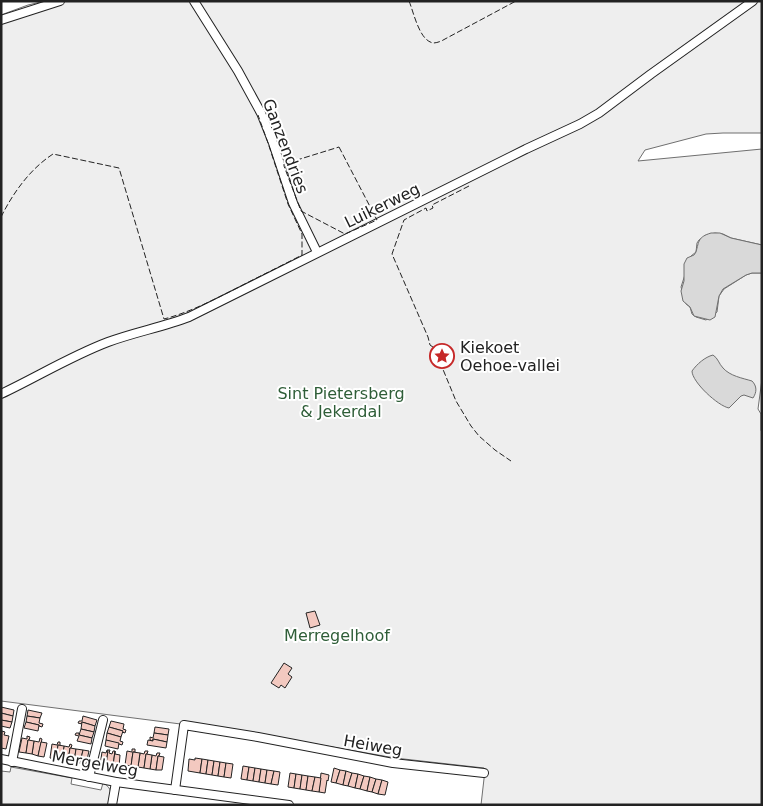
<svg xmlns="http://www.w3.org/2000/svg" width="763" height="806" font-family="'DejaVu Sans',sans-serif">
	<rect width="100%" height="100%" fill="#fff"/>
	<g fill="#eee" stroke="#6f6f6f">
		<polygon points="45,1 762,1 762,133 723,133 706,134 645,150 638,161 762,149 762,245 731,238 723,234 715,233 706,235 699,240 697,243 696,252 691,256 681,287 686,304 690,307 692,314 696,317 706,320 717,312 719,296 724,289 746,275 752,273 762,273 762,379 758,409 761,414 761,430 762,433 762,805 481,805 485,770 484,768 395,758 315,744 243,732 1,701 1,15 28,5"/>
		<path d="M11 767 72 778 71 784 101 790 103 783C113 788 111 795 110 805H1V771L10 772Z"/>
	</g>
	<g fill="#d9d9d9" stroke="#6f6f6f">
		<path d="M711 233H720L731 238 762 245V273H752L746 275 723 289 719 296 715 317 710 320 694 316 690 307 683 301 681 291 684 281V264L687 258 694 255 696 252C699 241 698 237 711 233Z"/>
		<path d="M713 355C718 358 719 364 723 368 730 376 742 378 752 381 757 386 757 392 753 398L744 395 741 396 729 408C718 406 692 382 692 371 697 364 705 357 713 355Z"/>
	</g>
	<g fill="#f3c9c0" stroke="#222">
		<polygon points="315,611 320,625 310,628 306,613"/>
		<polygon points="284,663 292,668 288,674 292,677 285,688 281,685 279,688 271,683"/>
		<polygon points="1,707 14,710 13,716 1,713"/>
		<polygon points="28,710 42,713 40,718 27,716"/>
		<polygon points="1,713 13,716 12,722 1,720"/>
		<polygon points="27,716 40,718 39,723 43,724 42,727 39,726 39,725 26,722"/>
		<polygon points="83,716 97,720 95,726 82,722 82,724 78,723 79,721 82,721"/>
		<polygon points="1,720 12,722 10,728 1,726"/>
		<polygon points="111,721 124,724 123,729 126,730 125,733 122,732 123,731 109,727"/>
		<polygon points="26,722 39,725 38,731 24,728"/>
		<polygon points="82,722 95,726 94,732 81,729"/>
		<polygon points="109,727 123,731 121,737 107,733"/>
		<polygon points="155,727 169,729 168,735 154,733"/>
		<polygon points="81,729 94,732 92,738 79,735"/>
		<polygon points="2,731 5,732 4,735 9,736 6,749 1,748"/>
		<polygon points="76,733 79,733 79,735 92,738 91,744 77,741 79,736 75,735"/>
		<polygon points="107,733 121,737 120,741 123,742 122,745 106,740"/>
		<polygon points="154,733 168,735 167,742 153,739 153,741 150,740 150,737 153,738"/>
		<polygon points="27,736 30,737 29,740 28,740 26,753 19,752 22,738 27,739"/>
		<polygon points="40,738 42,739 38,756 32,754 34,741 39,742"/>
		<polygon points="153,739 167,742 166,748 147,745 148,740 153,741"/>
		<polygon points="28,740 34,741 32,754 26,753"/>
		<polygon points="106,740 119,743 118,749 105,746"/>
		<polygon points="41,742 47,743 44,757 38,756"/>
		<polygon points="58,742 60,742 60,746 58,745 56,759 50,758 52,744 57,745"/>
		<polygon points="70,744 72,745 71,748 70,748 68,761 62,760 64,746 69,747"/>
		<polygon points="58,745 64,746 62,760 56,759"/>
		<polygon points="70,748 76,749 74,762 68,761"/>
		<polygon points="76,749 83,750 80,763 74,762"/>
		<polygon points="132,749 135,749 135,752 133,752 131,766 125,765 127,751 132,752"/>
		<polygon points="83,750 89,751 86,764 80,763"/>
		<polygon points="107,750 108,750 106,766 100,765 102,752 106,753"/>
		<polygon points="108,750 110,750 109,753 112,754 113,751 115,751 113,766 106,766"/>
		<polygon points="115,751 115,754 120,755 119,767 113,766"/>
		<polygon points="145,751 148,751 147,754 146,754 144,768 138,767 140,753 144,754"/>
		<polygon points="133,752 140,753 138,767 131,766"/>
		<polygon points="157,753 160,753 159,756 158,756 156,770 150,769 152,755 156,756"/>
		<polygon points="146,754 152,755 150,769 144,768"/>
		<polygon points="158,756 164,757 162,770 156,770"/>
		<polygon points="195,758 202,759 200,773 188,771 189,759 195,760"/>
		<polygon points="202,759 208,760 206,774 200,773"/>
		<polygon points="208,760 214,761 212,775 206,774"/>
		<polygon points="214,761 220,762 218,776 212,775"/>
		<polygon points="220,762 226,763 224,777 218,776"/>
		<polygon points="226,763 233,764 231,778 224,777"/>
		<polygon points="243,766 249,767 247,780 241,779"/>
		<polygon points="249,767 255,768 253,781 247,780"/>
		<polygon points="255,768 261,769 259,782 253,781"/>
		<polygon points="334,768 340,770 336,783 331,782"/>
		<polygon points="261,769 267,770 265,783 259,782"/>
		<polygon points="267,770 274,771 271,784 265,783"/>
		<polygon points="340,770 346,771 343,785 336,783"/>
		<polygon points="274,771 280,772 278,785 271,784"/>
		<polygon points="346,771 352,773 348,786 343,785"/>
		<polygon points="290,773 296,774 294,788 288,787"/>
		<polygon points="321,773 329,775 328,781 327,780 325,793 319,792"/>
		<polygon points="352,773 358,774 355,788 348,786"/>
		<polygon points="296,774 302,775 300,789 294,788"/>
		<polygon points="358,774 364,776 360,789 355,788"/>
		<polygon points="302,775 308,776 306,790 300,789"/>
		<polygon points="308,776 315,777 312,791 306,790"/>
		<polygon points="364,776 370,777 367,791 360,789"/>
		<polygon points="315,777 321,778 319,792 312,791"/>
		<polygon points="370,777 376,779 372,792 367,791"/>
		<polygon points="376,779 382,780 378,794 372,792"/>
		<polygon points="382,780 388,782 385,795 378,794"/>
	</g>
	<g fill="none" stroke-linecap="round" stroke-linejoin="round">
		<defs>
			<g id="minor">
				<polyline points="194,1 238,71 261,113 273,143 293,203 317,252"/>
				<polyline points="1,20 60,1"/>
				<path d="M1 394C37 377 71 356 108 342 135 332 163 327 189 317L526 149 580 124 599 113 651 74 753 1"/>
				<polyline points="1,759 116,782 289,805"/>
				<polyline points="12,762 22,709"/>
				<polyline points="89,777 103,720"/>
				<polyline points="175,790 184,725 258,737 393,763 484,773"/>
				<polyline points="112,805 116,782"/>
			</g>
		</defs>
		<use href="#minor" stroke="#222" stroke-width="10"/>
		<use href="#minor" stroke="#fff" stroke-width="8"/>
		<g stroke="#222" stroke-width="1" stroke-dasharray="6 2.5" stroke-linecap="butt">
			<path d="M409 1C414 13 419 40 433 43 437 43 442 41 445 39L516 1"/>
			<polygon points="339,147 377,220 345,234 301,211 284,166 284,164"/>
			<polyline points="469,186 432,205 433,208 427,211 426,208 404,220 392,254 428,337 430,345 440,352 444,358 442,367 456,401 471,426 479,436 495,450 511,461"/>
			<path d="M1 217C13 193 30 169 53 154L119 168 164 319C191 312 215 299 239 287 260 276 281 266 302 255V234L288 204 268 143 258 115"/>
		</g>
		<polyline stroke="#222" stroke-width="2.5" points="440,352 443,358"/>
	</g>
	<defs>
		<symbol id="sight-ring" viewBox="-11 -11 22 22"><circle r="9.5" fill="#fff" stroke="#c62828" stroke-width="1.5"/><path d="M0-6L1.8-2.2L6-1.7L2.9 1.2L3.7 5.4L0 3.3L-3.7 5.4L-2.9 1.2L-6-1.7L-1.8-2.2Z" fill="#c62828"/></symbol>
	</defs>
	<g fill-rule="evenodd">
		<use href="#sight-ring" x="428" y="342" width="28" height="28"/>
	</g>
	<g text-anchor="middle" stroke-width="4" stroke-linejoin="round" paint-order="stroke">
		<g font-size="16" fill="#222" stroke="#fff">
			<text transform="translate(286 146) rotate(69)" y="6">Ganzendries</text>
			<text transform="translate(382 205) rotate(-26)" y="6">Luikerweg</text>
			<text transform="translate(373 745) rotate(10)" y="6">Heiweg</text>
			<text transform="translate(95 763) rotate(10)" y="6">Mergelweg</text>
		</g>
		<g font-size="16" fill="#222" stroke="#fff" text-anchor="start">
			<text x="460" y="353">Kiekoet<tspan x="460" dy="18">Oehoe-vallei</tspan></text>
		</g>
		<g font-size="16" fill="#2f5e38" stroke="#fff">
			<text x="341" y="399">Sint Pietersberg<tspan x="341" dy="18">&amp; Jekerdal</tspan></text>
			<text x="337" y="641">Merregelhoof</text>
		</g>
	</g>
	<rect width="763" height="806" fill="none" stroke="#222222" stroke-width="5"/>
</svg>
